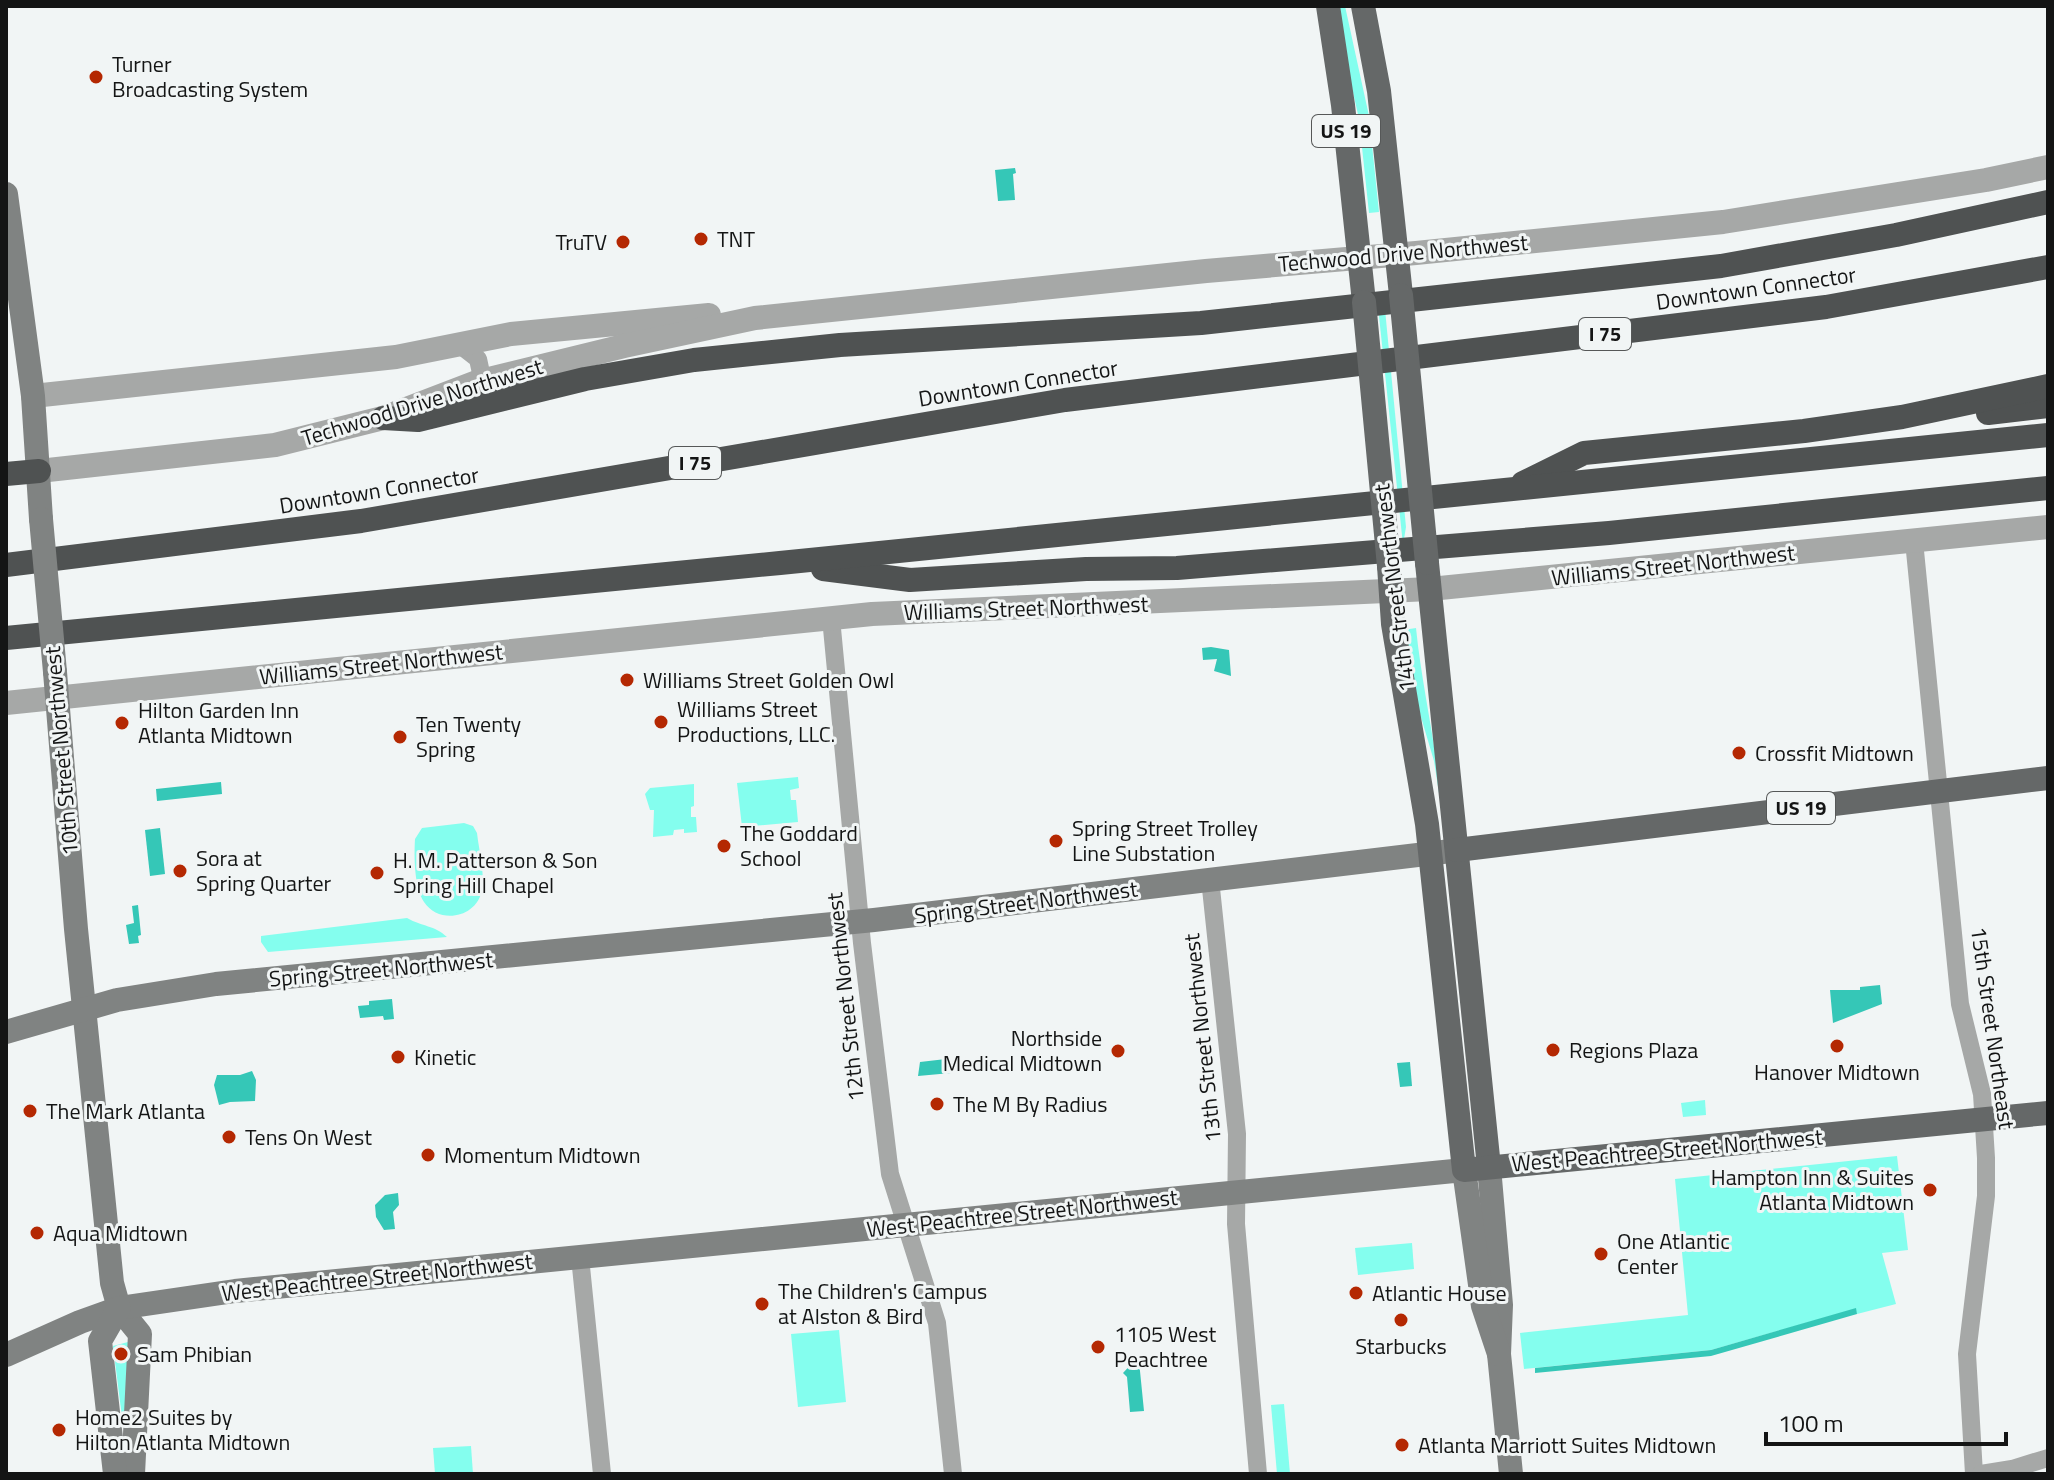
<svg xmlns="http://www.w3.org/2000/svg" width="2054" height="1480" font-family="'Titillium Web',sans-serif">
	<rect width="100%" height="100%" fill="#f1f5f5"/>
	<g fill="#84feee">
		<polygon points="1337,6 1345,6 1369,116 1379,212 1369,213 1359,119 1339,30"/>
		<polygon points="1384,299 1406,527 1403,545 1379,316"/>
		<path d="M1416 628C1422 688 1437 746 1441 806L1434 761 1410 680 1403 630Z"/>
		<polygon points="798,777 799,788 790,790 791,800 796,800 798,822 742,827 737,783"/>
		<polygon points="694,784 694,806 691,807 691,817 696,817 697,832 684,833 684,829 674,830 673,835 653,837 654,810 650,810 645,794 650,788"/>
		<path d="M464 823 473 826 477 833C479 851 485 873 482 890 477 918 439 925 424 902 414 887 414 856 415 839L422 828Z"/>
		<path d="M407 918C423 927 434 925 447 937L268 952 261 942V936Z"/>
		<polygon points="1705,1100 1706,1115 1683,1117 1681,1103"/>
		<polygon points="1897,1156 1908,1250 1882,1253 1896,1304 1857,1314 1855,1309 1711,1350 1524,1369 1520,1333 1688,1315 1675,1179"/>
		<polygon points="1412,1243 1414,1269 1358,1275 1355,1248"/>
		<polygon points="839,1330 846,1402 798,1407 791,1334"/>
		<polygon points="128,1342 125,1423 123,1425 113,1346"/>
		<polygon points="1284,1404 1290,1474 1277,1474 1271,1405"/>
		<polygon points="471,1446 473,1474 435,1474 433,1448"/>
	</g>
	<g fill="#35c7b7">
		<polygon points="1015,168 1016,173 1013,174 1015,200 998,201 995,170"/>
		<polygon points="1211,647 1229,650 1231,676 1214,671 1217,659 1203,660 1202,648"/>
		<polygon points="221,782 222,794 157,801 156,789"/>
		<polygon points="160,828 165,874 150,876 145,830"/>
		<polygon points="138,905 141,935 138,936 139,943 129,944 126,925 134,923 132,906"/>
		<polygon points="1880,985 1882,1004 1833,1023 1830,990 1860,990 1860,987"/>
		<polygon points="392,999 394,1019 384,1020 383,1016 360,1018 358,1006 369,1005 369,1001"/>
		<polygon points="946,1059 951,1073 918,1076 920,1062"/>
		<polygon points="1410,1062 1412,1086 1400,1087 1397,1063"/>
		<polygon points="252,1071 256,1080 255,1101 230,1102 219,1105 214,1085 217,1075 240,1075"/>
		<polygon points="398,1193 399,1205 393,1212 395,1229 384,1230 376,1217 375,1205 385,1195"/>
		<polygon points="1856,1308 1857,1314 1711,1356 1535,1373 1535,1368 1711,1350"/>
		<polygon points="1136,1359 1139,1361 1144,1411 1130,1412 1127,1377 1123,1373"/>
	</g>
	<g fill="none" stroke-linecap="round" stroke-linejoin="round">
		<g stroke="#a6a8a7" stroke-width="18">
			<polyline points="460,345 478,359 481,373 477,382"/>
			<polyline points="1914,541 1960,1004 1982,1094 1986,1158 1986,1196 1967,1354 1974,1474"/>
			<polyline points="831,618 862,943 890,1174 937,1323 953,1474"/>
			<polyline points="1210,879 1237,1134 1236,1224 1258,1474"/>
			<polyline points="580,1257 602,1474"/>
			<polyline points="1981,1474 2012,1469 2048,1458"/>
		</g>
		<g stroke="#a6a8a7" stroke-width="24">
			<polyline points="33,396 396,357 511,334 709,315"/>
			<polyline points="39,471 275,445 383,418 477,382 624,346 755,318 1206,271 1416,253 1723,222 1986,180 2048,167"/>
			<polyline points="6,703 872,614 1430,589 2048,527"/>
		</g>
		<g stroke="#808382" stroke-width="24">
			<polyline points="6,194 33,396 41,519"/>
			<polyline points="55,672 76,929 112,1283 119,1308 140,1334 133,1474"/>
			<polyline points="6,1032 117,1000 216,984 874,920 1451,851"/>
			<polyline points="1489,1167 1501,1305 1499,1354 1511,1474"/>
			<polyline points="6,1355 80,1322 119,1308 235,1291 1464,1170 1483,1306 1499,1354"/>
			<polyline points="115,1474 100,1341 119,1308"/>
		</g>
		<g stroke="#656868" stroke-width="24">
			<polyline points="1328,6 1343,105 1364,302"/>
			<polyline points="1363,6 1379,91 1401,295"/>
			<polyline points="1427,563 1489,1167"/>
			<polyline points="1389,566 1393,624 1427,824 1464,1170 2048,1113"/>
			<polyline points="1457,850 2048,778"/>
		</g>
		<g stroke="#4f5252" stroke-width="24">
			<polyline points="1988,413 2048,406"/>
			<polyline points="383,418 418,420 585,379 694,360 840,345 1201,323 1721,266 1896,235 2048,202"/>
			<polyline points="6,474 39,471"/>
			<polyline points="1523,483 1584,453 1804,431 1902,417 2048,386"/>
			<polyline points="6,565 361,521 1065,400 1826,307 2048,267"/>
			<polyline points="823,569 910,580 1086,569 1177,568 1609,533 2048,488"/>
			<polyline points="6,638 780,563 2048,435"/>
		</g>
		<polyline stroke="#808382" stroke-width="24" points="41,519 55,672"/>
		<g stroke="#656868" stroke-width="24">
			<polyline points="1401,295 1427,563"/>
			<polyline points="1364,302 1389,566"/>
		</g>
	</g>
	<g fill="#b42802" stroke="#f1f5f5" stroke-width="3">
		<circle cx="96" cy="77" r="8"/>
		<circle cx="701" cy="239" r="8"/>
		<circle cx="623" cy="242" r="8"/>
		<circle cx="627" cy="680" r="8"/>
		<circle cx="661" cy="722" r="8"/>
		<circle cx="122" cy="723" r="8"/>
		<circle cx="400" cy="737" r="8"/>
		<circle cx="1739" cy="753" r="8"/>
		<circle cx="1056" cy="841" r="8"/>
		<circle cx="724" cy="846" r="8"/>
		<circle cx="180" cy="871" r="8"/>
		<circle cx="377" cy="873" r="8"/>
		<circle cx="1837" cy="1046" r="8"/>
		<circle cx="1553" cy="1050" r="8"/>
		<circle cx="1118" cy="1051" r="8"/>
		<circle cx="398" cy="1057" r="8"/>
		<circle cx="937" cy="1104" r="8"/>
		<circle cx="30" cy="1111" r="8"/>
		<circle cx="229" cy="1137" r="8"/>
		<circle cx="428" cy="1155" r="8"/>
		<circle cx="1930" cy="1190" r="8"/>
		<circle cx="37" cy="1233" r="8"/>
		<circle cx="1601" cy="1254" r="8"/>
		<circle cx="1356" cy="1293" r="8"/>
		<circle cx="762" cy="1304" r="8"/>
		<circle cx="1401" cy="1320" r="8"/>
		<circle cx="1098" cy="1347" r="8"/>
		<circle cx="121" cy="1354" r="8"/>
		<circle cx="59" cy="1430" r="8"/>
		<circle cx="1402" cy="1445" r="8"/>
	</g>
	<g text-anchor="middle" stroke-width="6" stroke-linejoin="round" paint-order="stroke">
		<g fill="#f1f5f5" stroke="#565858" stroke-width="2">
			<rect x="1312" y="115" width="68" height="32" rx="6"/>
			<rect x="1579" y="318" width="52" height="32" rx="6"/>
			<rect x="669" y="447" width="52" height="32" rx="6"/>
			<rect x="1767" y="792" width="68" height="32" rx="6"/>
		</g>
		<g font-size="20" font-weight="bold" fill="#141515">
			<text x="1346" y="138">US 19</text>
			<text x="1605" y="341">I 75</text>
			<text x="695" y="470">I 75</text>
			<text x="1801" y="815">US 19</text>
		</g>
		<g font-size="22" fill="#141515" stroke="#f1f5f5" text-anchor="start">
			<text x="112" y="72">Turner<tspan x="112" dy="25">Broadcasting System</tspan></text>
			<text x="717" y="247">TNT</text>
			<text x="607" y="250" text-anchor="end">TruTV</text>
			<text x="643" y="688">Williams Street Golden Owl</text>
			<text x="677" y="717">Williams Street<tspan x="677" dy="25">Productions, LLC.</tspan></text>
			<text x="138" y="718">Hilton Garden Inn<tspan x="138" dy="25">Atlanta Midtown</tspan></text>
			<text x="416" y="732">Ten Twenty<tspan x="416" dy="25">Spring</tspan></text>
			<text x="1755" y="761">Crossfit Midtown</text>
			<text x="1072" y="836">Spring Street Trolley<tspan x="1072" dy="25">Line Substation</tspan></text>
			<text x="740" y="841">The Goddard<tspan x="740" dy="25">School</tspan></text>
			<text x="196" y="866">Sora at<tspan x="196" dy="25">Spring Quarter</tspan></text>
			<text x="393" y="868">H. M. Patterson &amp; Son<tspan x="393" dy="25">Spring Hill Chapel</tspan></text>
			<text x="1102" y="1046" text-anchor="end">Northside<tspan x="1102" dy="25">Medical Midtown</tspan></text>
			<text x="1569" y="1058">Regions Plaza</text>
			<text x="414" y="1065">Kinetic</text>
			<text x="1837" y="1080" text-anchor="middle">Hanover Midtown</text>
			<text x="953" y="1112">The M By Radius</text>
			<text x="46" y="1119">The Mark Atlanta</text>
			<text x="245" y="1145">Tens On West</text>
			<text x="444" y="1163">Momentum Midtown</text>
			<text x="1914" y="1185" text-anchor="end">Hampton Inn &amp; Suites<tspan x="1914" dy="25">Atlanta Midtown</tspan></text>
			<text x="53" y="1241">Aqua Midtown</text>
			<text x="1617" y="1249">One Atlantic<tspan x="1617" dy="25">Center</tspan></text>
			<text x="778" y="1299">The Children's Campus<tspan x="778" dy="25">at Alston &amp; Bird</tspan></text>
			<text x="1372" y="1301">Atlantic House</text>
			<text x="1114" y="1342">1105 West<tspan x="1114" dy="25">Peachtree</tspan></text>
			<text x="1401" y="1354" text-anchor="middle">Starbucks</text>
			<text x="137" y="1362">Sam Phibian</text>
			<text x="75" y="1425">Home2 Suites by<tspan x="75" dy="25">Hilton Atlanta Midtown</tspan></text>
			<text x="1418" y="1453">Atlanta Marriott Suites Midtown</text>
		</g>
		<g font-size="22" fill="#141515" stroke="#f1f5f5">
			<text transform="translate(1403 253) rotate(-5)" y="8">Techwood Drive Northwest</text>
			<text transform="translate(1756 288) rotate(-8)" y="8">Downtown Connector</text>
			<text transform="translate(1018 383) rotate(-9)" y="8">Downtown Connector</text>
			<text transform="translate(422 402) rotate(-17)" y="8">Techwood Drive Northwest</text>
			<text transform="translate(379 490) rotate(-9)" y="8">Downtown Connector</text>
			<text transform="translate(1673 565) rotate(-6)" y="8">Williams Street Northwest</text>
			<text transform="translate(1394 588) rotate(-97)" y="8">14th Street Northwest</text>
			<text transform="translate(1026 608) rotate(-2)" y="8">Williams Street Northwest</text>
			<text transform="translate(381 664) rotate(-6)" y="8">Williams Street Northwest</text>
			<text transform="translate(61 751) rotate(-95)" y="8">10th Street Northwest</text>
			<text transform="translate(1026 902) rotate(-7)" y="8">Spring Street Northwest</text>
			<text transform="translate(381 969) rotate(-5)" y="8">Spring Street Northwest</text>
			<text transform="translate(845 997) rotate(-96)" y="8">12th Street Northwest</text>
			<text transform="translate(1993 1028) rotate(82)" y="8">15th Street Northeast</text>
			<text transform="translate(1202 1038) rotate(-96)" y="8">13th Street Northwest</text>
			<text transform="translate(1667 1150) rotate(-5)" y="8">West Peachtree Street Northwest</text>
			<text transform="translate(1022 1213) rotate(-6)" y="8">West Peachtree Street Northwest</text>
			<text transform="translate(377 1277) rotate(-6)" y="8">West Peachtree Street Northwest</text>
		</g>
	</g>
	<rect width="2054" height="1480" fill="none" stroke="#141515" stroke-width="16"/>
	<path d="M1766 1432v12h240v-12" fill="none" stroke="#141515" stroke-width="4"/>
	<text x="1778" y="1432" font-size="24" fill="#141515" stroke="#f1f5f5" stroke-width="6" paint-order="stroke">100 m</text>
</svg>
